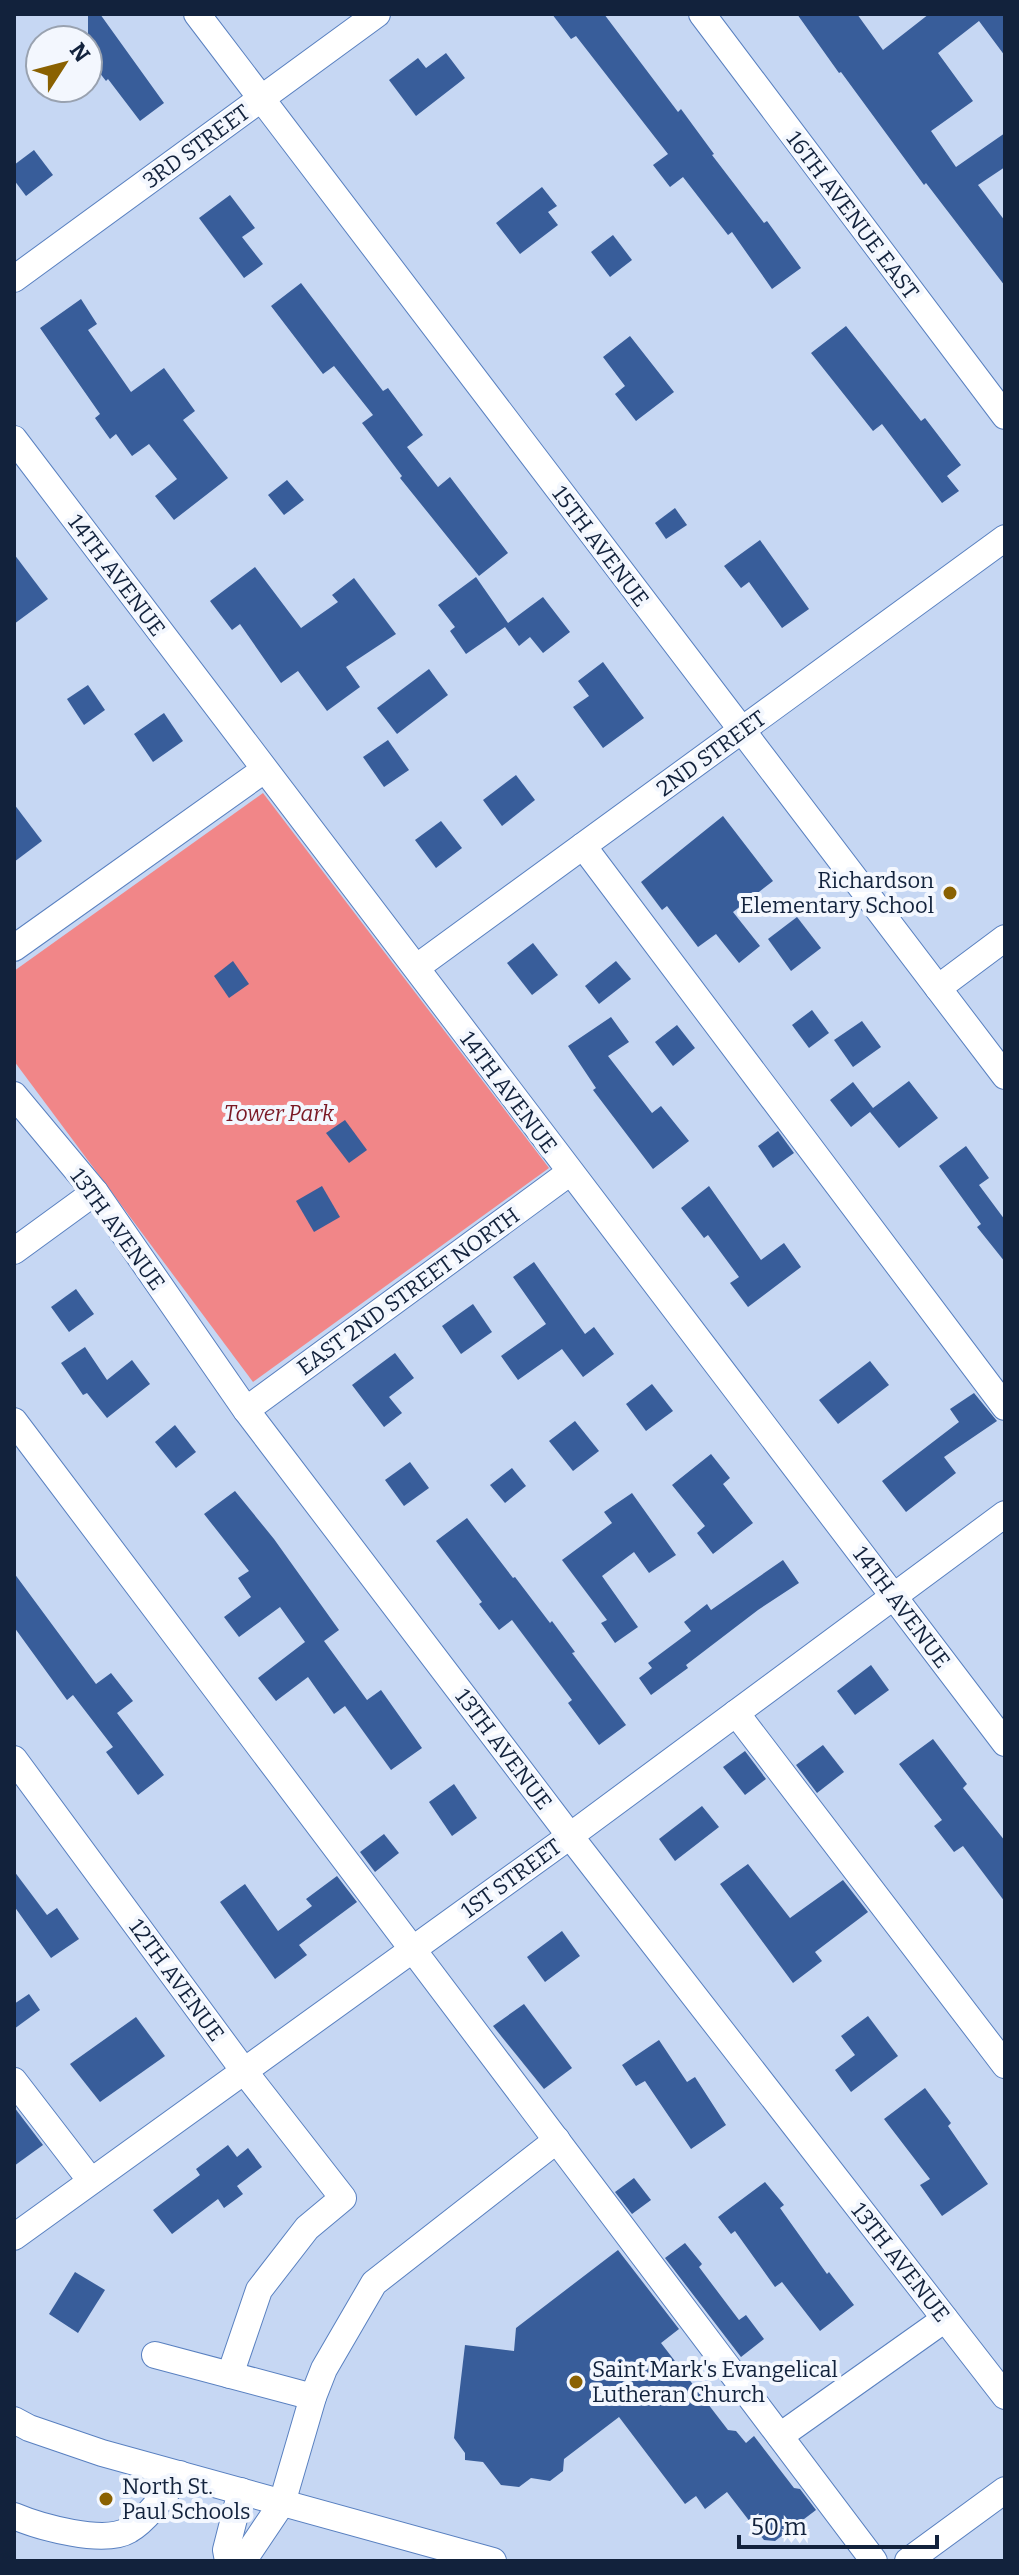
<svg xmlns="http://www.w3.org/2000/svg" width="1019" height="2575" font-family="Bitter,serif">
	<rect width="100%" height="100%" fill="#c6d7f3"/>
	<polygon fill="#f18688" points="263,793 549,1168 253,1382 14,1061 14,971"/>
	<g fill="#385d9a">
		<polygon points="88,14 100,14 164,103 140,121 108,79 106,81 88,58"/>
		<polygon points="552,14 604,14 678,112 681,109 714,154 712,155 764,223 767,221 801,268 772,289 732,232 728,235 683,177 670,187 653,165 668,154 576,36 571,39"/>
		<polygon points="797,14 857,14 883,50 929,14 1005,14 1005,56 979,21 938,53 973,101 931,131 956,167 1005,133 1005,167 978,185 1005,221 1005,286 926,183 924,185 841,72 839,73"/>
		<polygon points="446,53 465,78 416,116 389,80 418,58 426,68"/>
		<polygon points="34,150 53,175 26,196 14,180 14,165"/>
		<polygon points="542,187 557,206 548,212 558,225 520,254 496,223"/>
		<polygon points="230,195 255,228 242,237 263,264 244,278 199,218"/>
		<polygon points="613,235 632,260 610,277 591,252"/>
		<polygon points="301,283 383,391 388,388 423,435 407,447 438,487 450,477 508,553 479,576 400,478 402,476 362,423 373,415 334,366 323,374 271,306"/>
		<polygon points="81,299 97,324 88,330 131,392 164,368 195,411 183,420 228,478 174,520 155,496 177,479 149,444 132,456 116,434 110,439 95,418 100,414 40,328"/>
		<polygon points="846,326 921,421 925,418 961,465 947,476 959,491 942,503 882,424 873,431 811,353"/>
		<polygon points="630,336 674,392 636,421 615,394 625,386 603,357"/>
		<polygon points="287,480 304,500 284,515 268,495"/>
		<polygon points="675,508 687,525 666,539 655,523"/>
		<polygon points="760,540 809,609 782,628 749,582 741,588 724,566"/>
		<polygon points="14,554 48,599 14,624"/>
		<polygon points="255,567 301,628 338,602 332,595 354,578 396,634 346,667 360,687 327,711 298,671 281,683 240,624 232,630 210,601"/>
		<polygon points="476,577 508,623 543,597 570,632 543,653 530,637 519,646 505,627 466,654 450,631 455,627 438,605"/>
		<polygon points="603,662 644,718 603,748 573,707 589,696 578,681"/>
		<polygon points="429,669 448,695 397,734 377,708"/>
		<polygon points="88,685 105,710 84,725 67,699"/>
		<polygon points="164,713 183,741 153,762 134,734"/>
		<polygon points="388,740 409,770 384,787 363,757"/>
		<polygon points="516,775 535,800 502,826 483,800"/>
		<polygon points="14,804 42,841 14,862"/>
		<polygon points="723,816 773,881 733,912 760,946 739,963 716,934 698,947 667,906 662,910 641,882"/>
		<polygon points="441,821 462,848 436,868 415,840"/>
		<polygon points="797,917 821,948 791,971 768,939"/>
		<polygon points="533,943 558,975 532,995 507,963"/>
		<polygon points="233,961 249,984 229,998 214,976"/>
		<polygon points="616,961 631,979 599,1004 585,986"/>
		<polygon points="812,1010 829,1033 809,1048 792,1025"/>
		<polygon points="611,1017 629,1042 608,1056 652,1113 661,1106 689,1141 653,1169 593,1090 596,1088 568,1046"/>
		<polygon points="862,1021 881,1047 853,1067 834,1040"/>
		<polygon points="677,1025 695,1048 673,1066 655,1042"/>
		<polygon points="909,1081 938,1118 899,1148 870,1112 851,1127 830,1100 853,1082 873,1108"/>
		<polygon points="345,1120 367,1150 349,1163 326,1133"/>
		<polygon points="778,1131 794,1153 773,1168 758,1146"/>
		<polygon points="966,1146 989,1178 979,1185 1005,1220 1005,1262 977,1227 981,1224 939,1166"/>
		<polygon points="322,1186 340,1217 314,1232 296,1201"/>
		<polygon points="709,1186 761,1260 784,1243 801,1267 748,1307 730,1283 739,1277 708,1235 704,1238 681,1208"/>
		<polygon points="534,1262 585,1334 594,1327 614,1354 583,1377 562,1349 518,1380 501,1356 546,1324 513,1277"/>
		<polygon points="76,1289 94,1314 69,1332 51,1307"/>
		<polygon points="473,1304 492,1332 461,1354 442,1326"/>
		<polygon points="85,1347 107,1380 132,1360 150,1384 107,1418 87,1393 83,1395 61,1363"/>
		<polygon points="395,1353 414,1378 389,1397 402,1413 384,1427 352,1385"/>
		<polygon points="870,1361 889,1385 838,1424 819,1400"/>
		<polygon points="652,1384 673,1411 646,1431 626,1404"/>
		<polygon points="974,1393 997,1421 944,1457 956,1473 906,1512 882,1481 959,1422 950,1409"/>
		<polygon points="575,1421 599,1451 573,1471 549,1441"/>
		<polygon points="175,1425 196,1452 176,1468 155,1442"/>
		<polygon points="711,1454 730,1478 723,1484 753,1523 713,1554 697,1533 705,1526 672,1485"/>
		<polygon points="410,1462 429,1488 404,1506 385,1480"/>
		<polygon points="512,1468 526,1486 505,1503 490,1485"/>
		<polygon points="235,1491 274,1539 339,1630 324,1641 367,1700 381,1690 422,1748 391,1770 345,1706 334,1714 308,1677 276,1701 258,1678 305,1642 280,1607 239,1637 224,1617 251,1597 238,1578 249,1571 204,1514"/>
		<polygon points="632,1493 676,1555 649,1573 634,1552 602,1576 638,1627 615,1643 601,1623 607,1620 562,1560 612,1523 604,1512"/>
		<polygon points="467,1518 513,1578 515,1577 550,1623 552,1621 575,1652 572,1653 626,1725 599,1745 568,1703 572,1700 512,1620 499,1630 479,1604 482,1602 436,1541"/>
		<polygon points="783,1560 799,1583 758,1610 686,1665 688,1668 651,1695 639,1678 652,1668 648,1663 691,1631 684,1622 707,1604 711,1610"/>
		<polygon points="14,1573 96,1684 111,1673 133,1701 117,1713 164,1775 138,1795 106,1752 113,1747 73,1695 67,1700 14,1627"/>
		<polygon points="871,1665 889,1690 855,1715 837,1691"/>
		<polygon points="933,1739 967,1784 963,1788 1005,1841 1005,1902 963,1846 954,1852 934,1826 942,1820 899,1764"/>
		<polygon points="823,1745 844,1772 817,1793 796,1765"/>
		<polygon points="745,1751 766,1779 745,1795 723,1767"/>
		<polygon points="454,1784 477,1818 452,1836 429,1802"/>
		<polygon points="702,1806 719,1827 675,1861 659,1839"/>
		<polygon points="384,1834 399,1853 375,1872 360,1852"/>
		<polygon points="748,1864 790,1918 843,1880 868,1912 815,1952 822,1961 793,1983 720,1884"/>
		<polygon points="14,1871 47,1915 57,1908 79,1939 51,1958 14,1906"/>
		<polygon points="337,1876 357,1902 299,1945 307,1955 275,1979 220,1902 245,1884 278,1931 312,1906 306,1899"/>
		<polygon points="562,1931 580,1956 545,1982 527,1957"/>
		<polygon points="29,1994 40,2010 14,2029 14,2004"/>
		<polygon points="524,2004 572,2068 544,2089 493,2026"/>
		<polygon points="868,2016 898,2056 851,2092 835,2070 855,2055 841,2036"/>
		<polygon points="136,2017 165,2056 100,2102 70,2064"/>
		<polygon points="659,2040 687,2082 695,2077 726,2125 691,2149 645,2081 636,2086 622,2065"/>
		<polygon points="925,2088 951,2123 948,2126 988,2184 942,2216 920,2185 930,2179 884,2119"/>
		<polygon points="14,2107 43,2145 14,2166"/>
		<polygon points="228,2145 237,2157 248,2148 262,2167 237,2186 243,2194 224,2208 218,2199 172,2234 153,2210 200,2175 196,2169"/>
		<polygon points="634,2178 651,2200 632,2214 615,2192"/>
		<polygon points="765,2182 784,2205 780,2208 827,2274 829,2272 854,2305 820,2331 782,2282 775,2287 735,2231 731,2234 718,2217"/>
		<polygon points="685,2243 702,2264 699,2267 739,2320 746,2315 764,2339 741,2357 665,2258"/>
		<polygon points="618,2250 679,2329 661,2343 728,2430 736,2431 746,2443 754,2436 794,2488 800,2489 816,2510 775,2541 764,2540 727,2492 705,2509 696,2496 685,2504 619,2417 564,2459 563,2471 550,2481 531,2478 519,2487 501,2485 483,2462 465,2460 465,2453 454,2438 465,2345 514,2351 516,2328"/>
		<polygon points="75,2272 105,2290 78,2333 49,2314"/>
	</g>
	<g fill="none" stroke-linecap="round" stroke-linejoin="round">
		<defs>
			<g id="minor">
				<polyline points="197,14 1005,1076"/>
				<polyline points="702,14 1005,416"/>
				<polyline points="14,279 377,14"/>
				<path d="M14 439C343 874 675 1308 1005 1743"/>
				<polyline points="583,846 1005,1407"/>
				<polyline points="14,948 264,770"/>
				<polyline points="417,967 1005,538"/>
				<polyline points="938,988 1005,938"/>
				<polyline points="14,1095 95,1192 246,1410 570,1836 1005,2396"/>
				<polyline points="14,1251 95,1192"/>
				<polyline points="246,1410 569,1173"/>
				<polyline points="14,1421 874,2561"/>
				<polyline points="736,1713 1005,2065"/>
				<polyline points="14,1759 244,2071 343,2198 307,2228 259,2290 230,2375"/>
				<polyline points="14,2081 91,2181"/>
				<polyline points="14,2237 570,1836 1005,1514"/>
				<polyline points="155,2355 313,2397"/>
				<polyline points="14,2420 29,2428 102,2453 493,2561"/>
				<polyline points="780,2436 945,2319"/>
				<path d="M14 2516C40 2527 104 2545 129 2530 147 2520 167 2491 180 2474"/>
				<polyline points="228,2561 226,2550 241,2491"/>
				<polyline points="243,2561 282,2503 313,2397 324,2369 374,2283 557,2140"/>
				<polyline points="908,2561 1005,2490"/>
			</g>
		</defs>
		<use href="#minor" stroke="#5980c0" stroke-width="28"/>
		<use href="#minor" stroke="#fff" stroke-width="26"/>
	</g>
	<g fill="#8a6101" stroke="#f3f7fe" stroke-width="3">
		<circle cx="950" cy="893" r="8"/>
		<circle cx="576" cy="2382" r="8"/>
		<circle cx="106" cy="2499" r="8"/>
	</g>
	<g text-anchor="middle" stroke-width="8" stroke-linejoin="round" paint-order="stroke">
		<g font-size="22" fill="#12223c" stroke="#f3f7fe">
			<text transform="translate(196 146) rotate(-36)" y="8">3RD STREET</text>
			<text transform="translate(853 215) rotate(53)" y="8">16TH AVENUE EAST</text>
			<text transform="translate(601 546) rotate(53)" y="8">15TH AVENUE</text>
			<text transform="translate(117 575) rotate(53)" y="8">14TH AVENUE</text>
			<text transform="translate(711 753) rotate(-36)" y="8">2ND STREET</text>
			<text transform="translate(509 1092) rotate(53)" y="8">14TH AVENUE</text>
			<text transform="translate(118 1229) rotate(54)" y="8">13TH AVENUE</text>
			<text transform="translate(408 1291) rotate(-36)" y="8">EAST 2ND STREET NORTH</text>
			<text transform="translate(902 1607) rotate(53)" y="8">14TH AVENUE</text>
			<text transform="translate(504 1749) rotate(53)" y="8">13TH AVENUE</text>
			<text transform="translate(511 1878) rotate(-36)" y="8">1ST STREET</text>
			<text transform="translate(177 1980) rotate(54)" y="8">12TH AVENUE</text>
			<text transform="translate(901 2262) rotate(52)" y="8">13TH AVENUE</text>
		</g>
		<g font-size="22" fill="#12223c" stroke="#f3f7fe" text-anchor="start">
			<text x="934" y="888" text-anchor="end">Richardson<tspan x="934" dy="25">Elementary School</tspan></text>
			<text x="592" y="2377">Saint Mark's Evangelical<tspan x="592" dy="25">Lutheran Church</tspan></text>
			<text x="122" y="2494">North St.<tspan x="122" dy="25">Paul Schools</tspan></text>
		</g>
		<g font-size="22" font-style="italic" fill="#7b1925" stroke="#f3f7fe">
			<text x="279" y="1121">Tower Park</text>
		</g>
	</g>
	<rect width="1019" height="2575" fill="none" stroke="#12223c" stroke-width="32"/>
	<g transform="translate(64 64) rotate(54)"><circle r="38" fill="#f3f7fe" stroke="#99a2b0" stroke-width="2"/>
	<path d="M0-6L14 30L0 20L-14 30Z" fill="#8a6101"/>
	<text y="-12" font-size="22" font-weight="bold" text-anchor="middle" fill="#12223c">N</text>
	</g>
	<path d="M739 2535v12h198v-12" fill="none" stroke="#12223c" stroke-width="4"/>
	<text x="751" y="2535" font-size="24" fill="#12223c" stroke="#f3f7fe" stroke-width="6" paint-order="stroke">50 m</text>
</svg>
